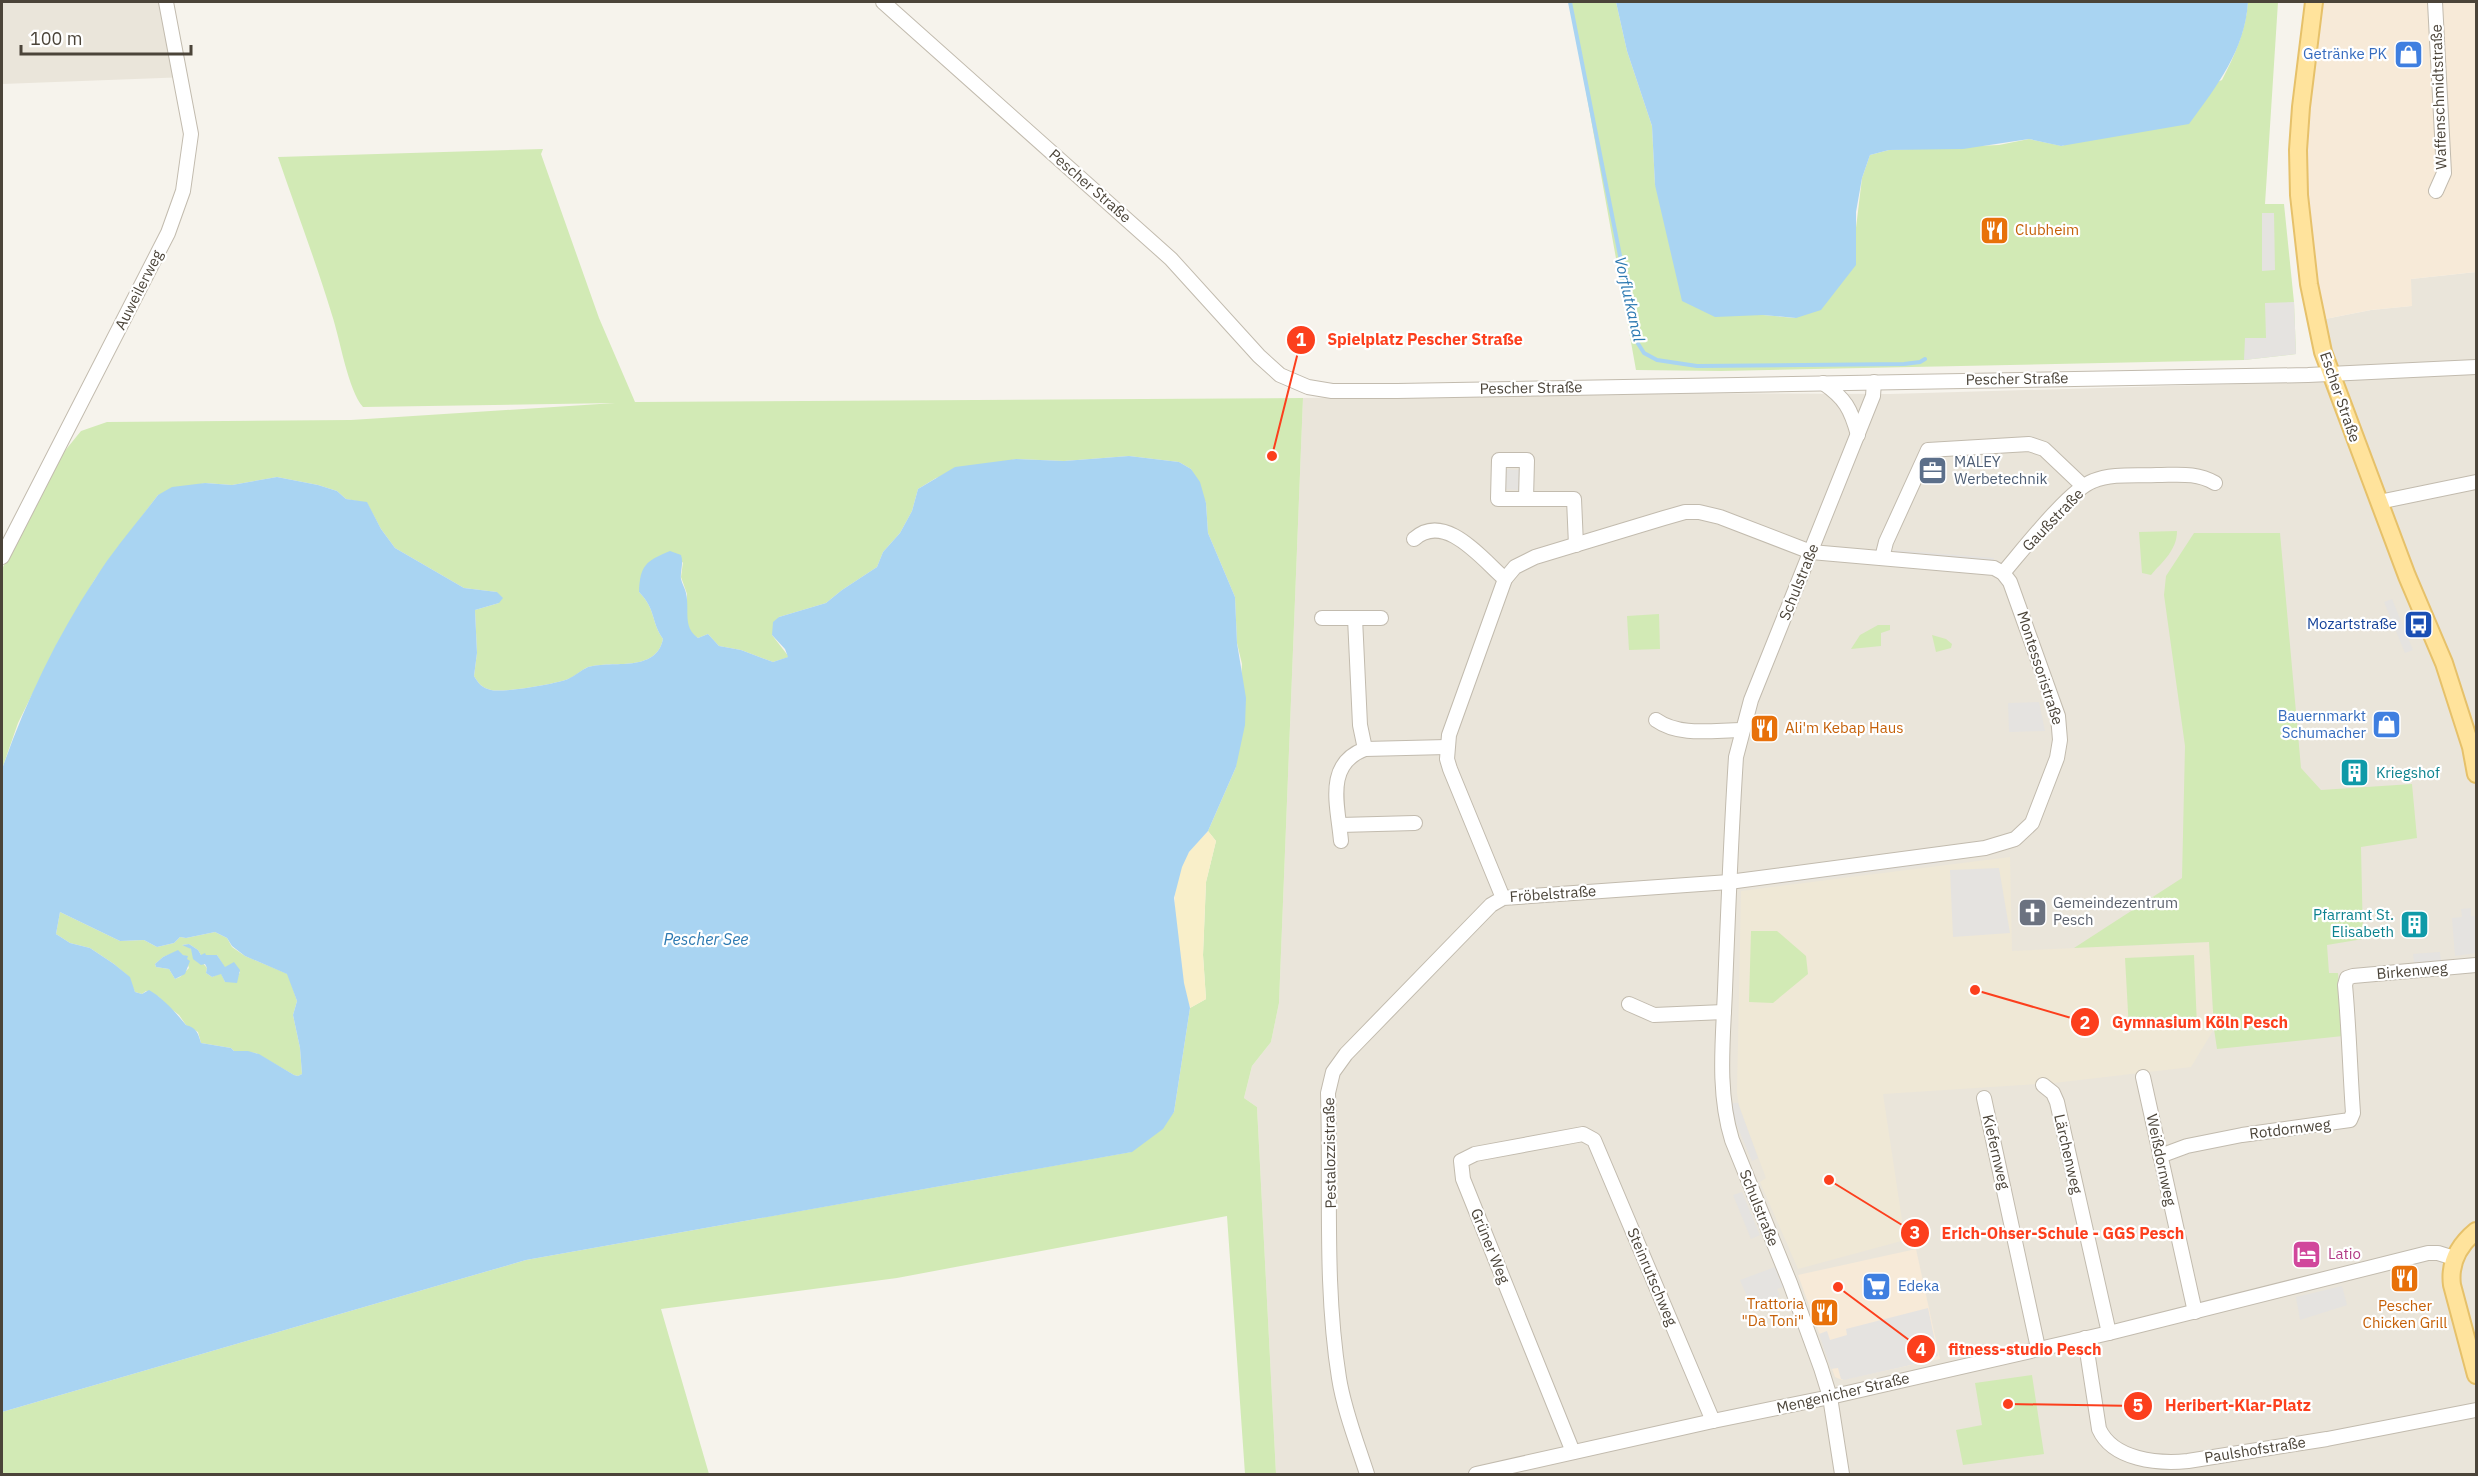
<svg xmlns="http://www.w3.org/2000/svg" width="2478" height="1476" font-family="'IBM Plex Sans',sans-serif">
	<rect width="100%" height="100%" fill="#f6f3ec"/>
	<g fill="#eae5da">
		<polygon points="2,2 173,2 188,77 2,84"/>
		<polygon points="2476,272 2476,1474 1276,1474 1257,1107 1244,1098 1252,1066 1271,1042 1279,1003 1303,398 1637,393 1890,394 2339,381 2325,319 2371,310 2411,306 2411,279"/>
	</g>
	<g fill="#f7ead8">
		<polygon points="2323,2 2476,2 2476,272 2411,279 2412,306 2371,310 2325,319 2314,275 2304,191 2308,109"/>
		<polygon points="1916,1249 1940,1359 1842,1380 1835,1377 1798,1275"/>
	</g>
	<polygon fill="#efe8d6" points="2010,857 2012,951 2209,942 2214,1029 2191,1067 2054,1083 1883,1094 1905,1240 1798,1269 1760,1182 1766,1178 1739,1106 1737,1093 1741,891"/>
	<g fill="#d2eab5" fill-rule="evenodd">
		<path d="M1570 2H1616L1627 51 1652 126 1655 185 1763 315 1795 318 1855 236 1862 178 1870 155 1889 150 1999 145 2029 139 2062 146 2222 80C2235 55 2246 30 2248 2H2278L2265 204H2284L2294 302 2296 354 2244 360 1721 371 1636 370Z"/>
		<path d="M543 149 541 154 599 318 635 402 1303 398 1279 1003 1271 1042 1252 1066 1244 1098 1257 1107 1276 1474H1245L1227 1216 897 1278 661 1309 709 1474H2V1412L526 1260 1131 1152 1174 1112 1190 1008 1206 999 1203 955 1206 882 1216 841 1208 831 1236 767 1242 664 1237 643 1235 597 1208 533 1206 503 1191 469 1179 462 1129 456 1064 461 1016 459 936 478 918 489 912 511 900 533 883 552 877 567 842 590 826 603 779 617 772 635 789 657 773 662 741 650 719 646 708 634 698 638 692 634 687 624V594L681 577 683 562 639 592C656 609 651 622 663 639 656 673 613 660 588 667 581 670 576 676 568 679 556 684 502 693 491 690 482 688 478 683 474 676L477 653 475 610 499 603 497 592 464 588 395 548 381 529 367 503 346 499 337 491 318 485 277 477 232 485 205 483 158 495 95 579 57 644 18 723 2 769V569L59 458 81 431 107 422 351 420 615 403 363 407C348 390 340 339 332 315 316 262 296 210 278 157Z"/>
		<path d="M2177 531C2177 550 2163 561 2151 575L2142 573 2139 532Z"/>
		<polygon points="2194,533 2280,533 2301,768 2321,790 2412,784 2417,838 2361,847 2363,939 2327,945 2329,973 2338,973 2343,1036 2217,1049 2214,1029 2209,942 2074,948 2182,878 2185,746 2164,595 2166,576"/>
		<polygon points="1659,614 1660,649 1629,650 1627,616"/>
		<polygon points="1878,625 1890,625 1890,630 1881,633 1881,646 1851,649 1860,635"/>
		<polygon points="1932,635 1946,639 1952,644 1951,648 1936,652"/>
		<path d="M60 912 120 941 144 940 157 947 174 943 180 937 186 938 215 932 227 938 232 947 245 956 288 974 297 1001 293 1015 300 1048 302 1074 298 1076 294 1075 256 1053 234 1051 231 1048 201 1043 198 1032 186 1025 179 1015 162 1002 159 997 146 991 142 994 135 992 127 975 114 964 90 948 70 943 56 934ZM189 944 198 950 201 955H217L225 968 228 966 240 972 235 982H225L221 973 212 977 206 973 207 968 189 947 182 945ZM176 952 185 956 189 968 180 977 175 979 169 969 156 967 155 964 163 957Z"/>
		<polygon points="1751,931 1777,931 1806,956 1808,974 1773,1003 1749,1002"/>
		<polygon points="2194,955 2197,1026 2129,1030 2125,958"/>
		<polygon points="2032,1375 2044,1454 1963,1465 1956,1430 1982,1425 1975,1383"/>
	</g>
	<path fill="#f9efc9" d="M1208 831 1216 841 1206 882 1203 955 1206 999 1190 1008C1178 962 1162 894 1189 852 1194 845 1202 838 1208 831Z"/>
	<g fill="#e5e3e0">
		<polygon points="2262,213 2274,213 2275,270 2262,271"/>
		<polygon points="2294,302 2296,354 2244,360 2245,338 2266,338 2265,303"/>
		<polygon points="1503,469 1520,470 1520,490 1503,489"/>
		<polygon points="1894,550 1994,558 1993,562 1894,553"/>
		<polygon points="2392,599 2413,650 2405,653 2384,602"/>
		<polygon points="2039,702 2045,731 2009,732 2008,703"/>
		<polygon points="1940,859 1940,863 1779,884 1775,881"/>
		<polygon points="1999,868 2010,933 1953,937 1950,870"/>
		<polygon points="2471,908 2471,916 2476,916 2476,953 2455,956 2452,918 2462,917 2461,909"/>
		<polygon points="2440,952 2441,961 2414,963 2413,954"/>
		<polygon points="1732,1103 1738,1103 1758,1158 1752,1161 1734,1119"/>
		<polygon points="1742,1192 1760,1235 1751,1239 1733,1195"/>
		<polygon points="1775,1267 1783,1287 1777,1289 1780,1296 1751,1306 1740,1280"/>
		<polygon points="2342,1286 2347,1305 2300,1320 2296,1297"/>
		<polygon points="1928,1308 1938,1356 1929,1358 1929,1361 1844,1380 1841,1379 1838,1368 1831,1369 1819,1334 1827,1331 1830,1340 1847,1335 1846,1329"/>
	</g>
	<g fill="#a9d4f2" fill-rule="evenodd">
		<path d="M1616 2H2248C2245 50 2217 86 2189 124L2061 146 2029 139 1963 149 1889 150 1870 155 1862 178 1856 212V265L1821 310 1796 318 1763 315 1715 317 1682 301 1655 185 1652 126 1627 51Z"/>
		<path d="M1129 456 1179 462 1191 469 1200 482 1206 503 1208 533 1235 597 1237 643 1246 698 1245 725 1236 767 1208 831 1189 852 1182 867 1174 898 1184 983 1190 1008 1174 1112 1163 1129 1132 1152 526 1260 2 1412V769C25 703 56 638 95 579 113 550 137 523 158 495L172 487 205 483 232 485 277 477 318 485 337 491 346 499 367 502 381 529 395 548 464 588 497 592 503 598 499 603 475 610 477 653 474 676C478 683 482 688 491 690 502 693 556 684 568 679 575 676 581 670 588 667 613 660 656 673 663 639 651 622 656 609 639 592 640 565 646 561 670 551L681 555C684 563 680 571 681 579 682 584 685 588 686 593 690 610 682 627 698 638L708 634 719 646 741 650 773 662 788 657 785 649 772 635 773 622 779 617 826 603 842 590 877 567 883 552 900 533 912 511 918 489 955 467 1016 459 1064 461ZM60 912 120 941 144 940 157 947 174 943 180 937 186 938 215 932 227 938 232 946 245 956 287 974 297 1001 293 1015 300 1048 302 1074 298 1076 294 1075 259 1054 248 1051H234L231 1048 201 1043C198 1033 197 1028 186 1025 177 1014 162 997 149 990L142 994 135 992 130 977 114 964 90 948 70 943 56 934Z"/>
		<polygon points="189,944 198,950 201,955 205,953 206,955 217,955 225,967 234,962 240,970 237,983 225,982 221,974 212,977 206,973 207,968 205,964 201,965 193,959 191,949 182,945"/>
		<polygon points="178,950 183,955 188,956 187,959 190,961 185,974 175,979 169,969 156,967 155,964 163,957"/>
	</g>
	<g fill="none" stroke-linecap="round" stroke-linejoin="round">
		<polyline stroke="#a9d4f2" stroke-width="4" points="1570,2 1637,342 1644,353 1657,360 1697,366 1904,364 1920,362 1925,359"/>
		<defs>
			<g id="minor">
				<polyline points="883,2 1171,259 1259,356 1280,375 1308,387 1332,391 1397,391 2308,375 2476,367"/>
				<polyline points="2435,2 2444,173 2436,191"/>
				<path d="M1823 383C1845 398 1851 409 1858 435"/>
				<polyline points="1526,499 1498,499 1499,460 1527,460 1526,499 1574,499 1576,545"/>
				<polyline points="2379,502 2476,482"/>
				<path d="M1414 539C1445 511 1482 559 1505 579"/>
				<polyline points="2,557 168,233 183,191 191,134 166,2"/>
				<polyline points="1882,558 1886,542 1928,450 2029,444 2044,449 2083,486"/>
				<path d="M2003 573C2022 551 2069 490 2093 481 2112 473 2137 476 2157 475 2178 475 2196 472 2215 483"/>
				<polyline points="1322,618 1381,618"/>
				<polyline points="1355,618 1360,725 1365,749"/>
				<path d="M1656 720C1680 737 1714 730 1742 730"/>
				<polyline points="1340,825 1415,823"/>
				<path d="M1341 841C1338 806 1324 764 1365 749L1447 747"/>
				<polyline points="1629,1004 1654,1015 1724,1012"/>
				<polyline points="2143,1077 2195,1312"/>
				<polyline points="2043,1085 2053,1093 2057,1102 2109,1333"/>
				<polyline points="1984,1098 2038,1348"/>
				<path d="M2160 1156 2187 1146 2242 1135 2350 1120 2353 1113C2350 1070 2349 1028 2345 985L2347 978 2353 976 2476 965"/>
				<path d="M2085 1338 2099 1429C2113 1460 2158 1464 2188 1461L2327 1439 2476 1410"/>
				<polyline points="1573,1452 1463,1179 1461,1161 1475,1154 1583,1134 1594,1140 1713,1421"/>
				<path d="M1367 1474C1357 1443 1344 1410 1339 1378 1324 1284 1331 1187 1328 1093L1333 1072 1346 1054 1491 905 1503 898 1729 882 1985 848 2015 839 2032 823 2057 758 2060 740 2058 716 2010 582 2003 573 1994 568 1811 552 1720 517 1699 512H1685L1664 518 1535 557 1515 567 1505 579 1449 735 1447 759 1450 769 1503 898"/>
				<polyline points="1476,1474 1713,1421 1830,1397 2109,1333 2428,1253 2438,1253 2454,1258"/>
				<path d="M1842 1474 1830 1397 1821 1368 1790 1283 1732 1140C1717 1091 1723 1041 1725 990 1728 912 1731 834 1736 757L1751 700 1873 396 1874 382"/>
			</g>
			<g id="major">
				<polyline points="2314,2 2301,107 2298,150 2299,195 2309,284 2323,352 2407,576 2444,663 2471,747 2476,774"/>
				<path d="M2476 1231C2459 1245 2449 1262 2452 1285L2476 1375"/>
			</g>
		</defs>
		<use href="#minor" stroke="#c2bbae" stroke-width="16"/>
		<use href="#major" stroke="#e6c16a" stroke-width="20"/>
		<use href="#minor" stroke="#fff" stroke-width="14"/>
		<use href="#major" stroke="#ffe39c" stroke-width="16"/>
	</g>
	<defs>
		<symbol id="shop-square" viewBox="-11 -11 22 22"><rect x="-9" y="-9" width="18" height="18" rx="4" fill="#3f7fe0" stroke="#fff"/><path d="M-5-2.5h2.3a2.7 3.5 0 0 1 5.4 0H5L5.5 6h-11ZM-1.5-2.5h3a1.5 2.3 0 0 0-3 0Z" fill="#fff"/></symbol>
		<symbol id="restaurant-square" viewBox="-11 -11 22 22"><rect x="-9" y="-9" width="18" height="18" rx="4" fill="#e8710a" stroke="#fff"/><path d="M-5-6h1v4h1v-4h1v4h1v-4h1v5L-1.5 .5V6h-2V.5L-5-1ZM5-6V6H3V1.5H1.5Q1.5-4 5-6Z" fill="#fff"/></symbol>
		<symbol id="office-square" viewBox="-11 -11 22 22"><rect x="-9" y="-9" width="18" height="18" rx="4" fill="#5c6f8a" stroke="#fff"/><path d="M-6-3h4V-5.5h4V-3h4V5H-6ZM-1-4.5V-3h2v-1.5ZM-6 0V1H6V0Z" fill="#fff"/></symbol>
		<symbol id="bus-square" viewBox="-11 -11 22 22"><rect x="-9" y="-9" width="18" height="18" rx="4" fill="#1a4fb4" stroke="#fff"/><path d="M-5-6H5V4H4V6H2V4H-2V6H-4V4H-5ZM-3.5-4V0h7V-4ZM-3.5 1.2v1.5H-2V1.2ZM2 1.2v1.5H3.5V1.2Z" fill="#fff"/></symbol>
		<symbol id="building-square" viewBox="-11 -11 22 22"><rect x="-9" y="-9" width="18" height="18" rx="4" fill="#0f9aa8" stroke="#fff"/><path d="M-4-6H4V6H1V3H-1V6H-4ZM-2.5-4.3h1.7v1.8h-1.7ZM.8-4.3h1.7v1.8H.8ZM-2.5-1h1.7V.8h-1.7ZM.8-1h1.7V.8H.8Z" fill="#fff"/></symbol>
		<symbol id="church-square" viewBox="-11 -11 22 22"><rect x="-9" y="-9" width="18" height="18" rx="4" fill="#6b7280" stroke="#fff"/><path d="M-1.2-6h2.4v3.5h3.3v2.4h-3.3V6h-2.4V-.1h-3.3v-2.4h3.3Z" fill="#fff"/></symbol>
		<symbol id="hotel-square" viewBox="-11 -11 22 22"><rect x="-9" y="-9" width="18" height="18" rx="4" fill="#d1479c" stroke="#fff"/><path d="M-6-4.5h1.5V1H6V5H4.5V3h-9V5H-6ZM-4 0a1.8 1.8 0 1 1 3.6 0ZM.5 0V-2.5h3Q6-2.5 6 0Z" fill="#fff"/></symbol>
		<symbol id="supermarket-square" viewBox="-11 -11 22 22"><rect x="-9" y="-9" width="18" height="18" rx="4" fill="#3f7fe0" stroke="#fff"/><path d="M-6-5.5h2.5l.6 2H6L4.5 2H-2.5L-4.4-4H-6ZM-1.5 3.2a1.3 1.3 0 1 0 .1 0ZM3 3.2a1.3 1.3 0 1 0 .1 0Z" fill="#fff"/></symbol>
	</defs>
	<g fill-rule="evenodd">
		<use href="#shop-square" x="2392" y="38" width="33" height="33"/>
		<use href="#restaurant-square" x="1978" y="214" width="33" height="33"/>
		<use href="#office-square" x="1916" y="454" width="33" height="33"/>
		<use href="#bus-square" x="2402" y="608" width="33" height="33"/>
		<use href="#shop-square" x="2370" y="708" width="33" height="33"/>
		<use href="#restaurant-square" x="1748" y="712" width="33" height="33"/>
		<use href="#building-square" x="2338" y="756" width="33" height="33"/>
		<use href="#church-square" x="2016" y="896" width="33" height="33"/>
		<use href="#building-square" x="2398" y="908" width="33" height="33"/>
		<use href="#hotel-square" x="2290" y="1238" width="33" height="33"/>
		<use href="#restaurant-square" x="2388" y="1262" width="33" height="33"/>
		<use href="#supermarket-square" x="1860" y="1270" width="33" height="33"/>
		<use href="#restaurant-square" x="1808" y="1296" width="33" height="33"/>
	</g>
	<g text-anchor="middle" stroke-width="4.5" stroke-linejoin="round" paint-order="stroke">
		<g font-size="15" fill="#366cbe" stroke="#fff" text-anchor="end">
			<text x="2387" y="59">Getränke PK</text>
			<text x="2366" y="721">Bauernmarkt<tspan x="2366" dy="17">Schumacher</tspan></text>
			<text x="1898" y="1291" text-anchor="start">Edeka</text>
		</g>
		<g font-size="15" fill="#4b4439" stroke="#fff">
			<text transform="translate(2439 97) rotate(-92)" y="5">Waffenschmidtstraße</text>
			<text transform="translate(1090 186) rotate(41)" y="5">Pescher Straße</text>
			<text transform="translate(139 290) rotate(-63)" y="5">Auweilerweg</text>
			<text transform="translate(2017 379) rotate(-1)" y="5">Pescher Straße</text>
			<text transform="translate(1531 388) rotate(-1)" y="5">Pescher Straße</text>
			<text transform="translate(2340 397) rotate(71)" y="5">Escher Straße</text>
			<text transform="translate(2053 520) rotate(-46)" y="5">Gaußstraße</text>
			<text transform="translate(1799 582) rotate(-68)" y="5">Schulstraße</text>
			<text transform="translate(2040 668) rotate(72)" y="5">Montessoristraße</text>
			<text transform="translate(1553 894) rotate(-4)" y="5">Fröbelstraße</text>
			<text transform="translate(2412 971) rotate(-5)" y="5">Birkenweg</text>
			<text transform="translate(2290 1129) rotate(-7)" y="5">Rotdornweg</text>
			<text transform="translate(1996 1152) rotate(77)" y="5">Kiefernweg</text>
			<text transform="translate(1330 1153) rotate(-91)" y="5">Pestalozzistraße</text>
			<text transform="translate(2068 1154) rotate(77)" y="5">Lärchenweg</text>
			<text transform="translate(2161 1160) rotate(78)" y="5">Weißdornweg</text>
			<text transform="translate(1759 1208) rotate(68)" y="5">Schulstraße</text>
			<text transform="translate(1490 1246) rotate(68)" y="5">Grüner Weg</text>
			<text transform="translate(1652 1277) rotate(67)" y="5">Steinrutschweg</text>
			<text transform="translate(1843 1393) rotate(-13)" y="5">Mengenicher Straße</text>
			<text transform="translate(2255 1450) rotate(-9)" y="5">Paulshofstraße</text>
		</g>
		<g font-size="15" fill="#c56008" stroke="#fff" text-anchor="start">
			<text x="2015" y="235">Clubheim</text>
			<text x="1785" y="733">Ali'm Kebap Haus</text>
			<text x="1804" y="1309" text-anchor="end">Trattoria<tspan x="1804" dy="17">"Da Toni"</tspan></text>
			<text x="2405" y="1311" text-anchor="middle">Pescher<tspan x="2405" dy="17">Chicken Grill</tspan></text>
		</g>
		<g font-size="15" fill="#4e5e75" stroke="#fff" text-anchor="start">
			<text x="1954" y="467">MALEY<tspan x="1954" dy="17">Werbetechnik</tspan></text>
		</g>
		<g font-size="15" fill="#164399" stroke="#fff" text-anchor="end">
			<text x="2397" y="629">Mozartstraße</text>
		</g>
		<g font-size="15" fill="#0d838f" stroke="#fff" text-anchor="start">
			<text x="2376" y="778">Kriegshof</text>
			<text x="2394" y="920" text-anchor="end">Pfarramt St.<tspan x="2394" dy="17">Elisabeth</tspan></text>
		</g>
		<g font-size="15" fill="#5b616d" stroke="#fff" text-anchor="start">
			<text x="2053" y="908">Gemeindezentrum<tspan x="2053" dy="17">Pesch</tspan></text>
		</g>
		<g font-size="15" fill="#b23c85" stroke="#fff" text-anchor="start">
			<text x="2328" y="1259">Latio</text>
		</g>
		<g font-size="16" font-style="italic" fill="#2e7ab2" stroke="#fff">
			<text transform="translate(1630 299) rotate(77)" y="6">Vorflutkanal</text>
			<text x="706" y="945">Pescher See</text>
		</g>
	</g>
	<path fill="none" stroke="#fc3f1d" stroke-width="2" d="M1272 456L1301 340M1975 990L2085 1022M1829 1180L1915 1233M1838 1287L1921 1349M2008 1404L2138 1406"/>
	<g fill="#fc3f1d" stroke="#fff" stroke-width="2">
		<circle cx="1272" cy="456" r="6"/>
		<circle cx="1975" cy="990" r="6"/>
		<circle cx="1829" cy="1180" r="6"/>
		<circle cx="1838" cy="1287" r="6"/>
		<circle cx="2008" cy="1404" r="6"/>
		<circle cx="1301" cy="340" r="15"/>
		<circle cx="2085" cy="1022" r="15"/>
		<circle cx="1915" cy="1233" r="15"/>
		<circle cx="1921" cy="1349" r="15"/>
		<circle cx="2138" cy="1406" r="15"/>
	</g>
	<g font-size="18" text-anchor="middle" font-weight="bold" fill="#fff">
		<text x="1301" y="346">1</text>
		<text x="2085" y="1029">2</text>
		<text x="1915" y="1239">3</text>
		<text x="1921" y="1356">4</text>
		<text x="2138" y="1412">5</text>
	</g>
	<g font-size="16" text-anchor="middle" font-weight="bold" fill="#fc3f1d" stroke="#fff" stroke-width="4.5" stroke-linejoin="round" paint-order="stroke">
		<text x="1425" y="345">Spielplatz Pescher Straße</text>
		<text x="2200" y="1028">Gymnasium Köln Pesch</text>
		<text x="2063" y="1239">Erich-Ohser-Schule - GGS Pesch</text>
		<text x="2025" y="1355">fitness-studio Pesch</text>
		<text x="2238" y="1411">Heribert-Klar-Platz</text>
	</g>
	<rect width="2478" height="1476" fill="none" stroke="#4b4439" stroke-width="6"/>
	<path d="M21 45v9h170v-9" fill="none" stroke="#4b4439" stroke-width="3"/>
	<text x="30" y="45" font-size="18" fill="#4b4439" stroke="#ffffff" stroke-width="4.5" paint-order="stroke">100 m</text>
</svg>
